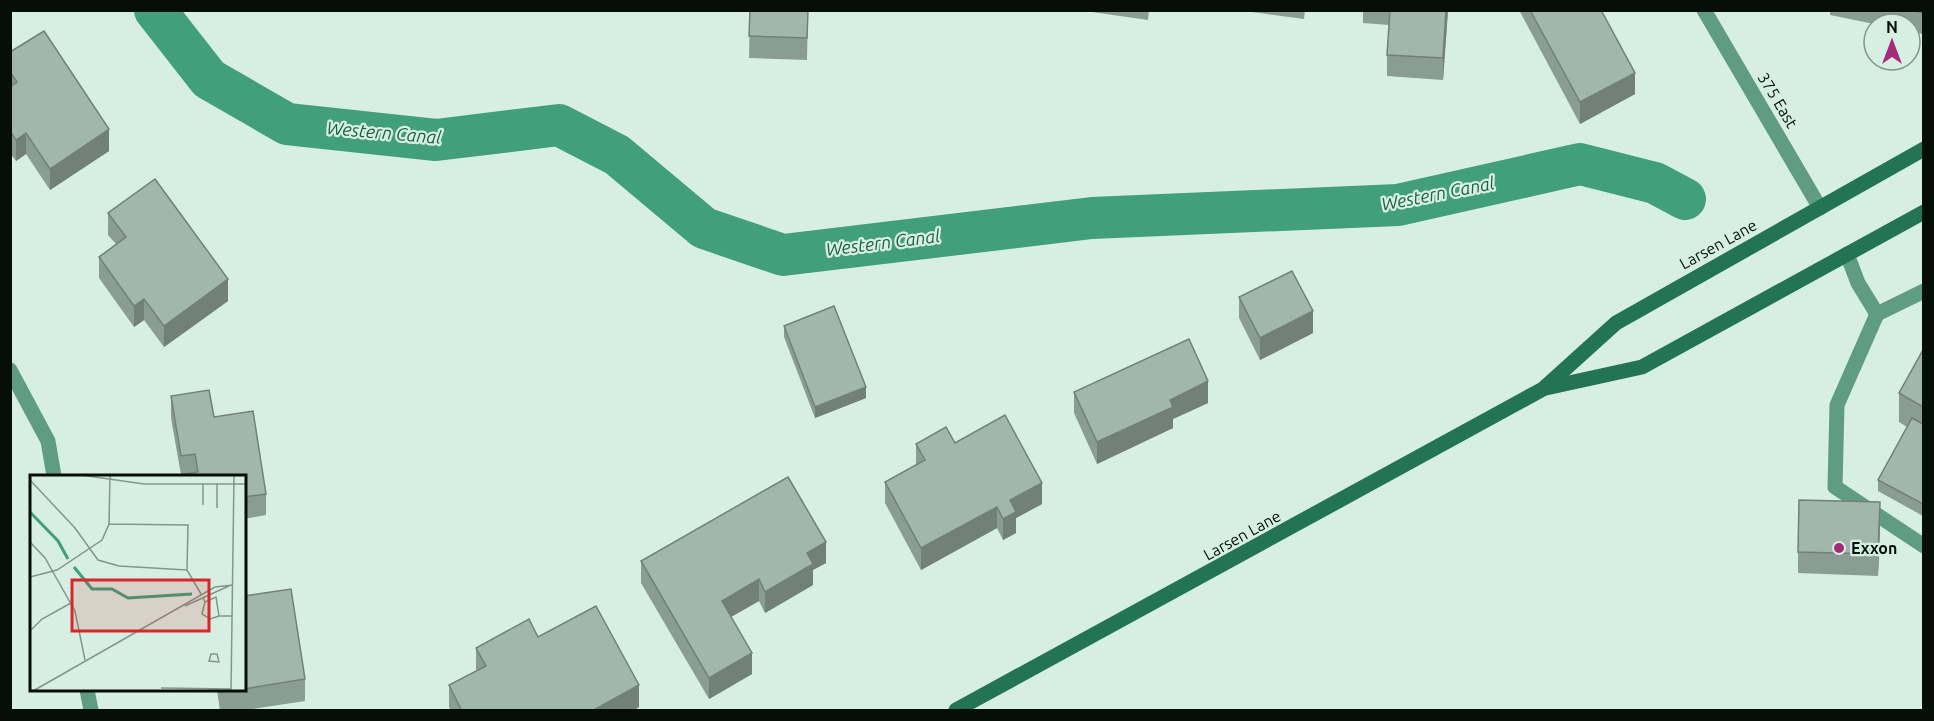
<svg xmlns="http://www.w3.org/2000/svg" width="1934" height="721" font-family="Ubuntu,sans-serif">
	<rect width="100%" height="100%" fill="#d7efe3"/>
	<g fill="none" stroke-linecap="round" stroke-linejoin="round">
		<polyline stroke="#419f7b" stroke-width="42" points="155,10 209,79 287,124 436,140 559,125 617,155 704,228 783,255 1092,218 1398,205 1580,164 1655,183 1685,199"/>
		<g stroke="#609c82" stroke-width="15">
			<polyline points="1847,254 1858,283 1877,314 1924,291"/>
			<polyline points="1877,314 1837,405 1835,487 1924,546"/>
		</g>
		<g stroke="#609c82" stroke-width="15">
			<polyline points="1704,10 1820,208"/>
			<polyline points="10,370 48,441 54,476"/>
			<polyline points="87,690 91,710"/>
		</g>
		<g stroke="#237356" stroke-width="15">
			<polyline points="1546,388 1642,367 1924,212"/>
			<polyline points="956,710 1543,389 1616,323 1924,149"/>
		</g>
	</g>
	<g fill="#8a9d94">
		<polygon points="750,10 808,10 807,60 749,58"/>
		<polygon points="1078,10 1149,10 1148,20"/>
		<polygon points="1237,10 1305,10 1304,19"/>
		<polygon points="1363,10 1448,10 1443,80 1387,76 1387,55 1389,25 1363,23"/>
		<polygon points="1519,10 1601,10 1635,94 1580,124"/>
		<polygon points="1830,10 1923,10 1923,34 1910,32 1910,24 1874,24 1830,15"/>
		<polygon points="10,52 109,151 50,190 26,154 16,161 10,153"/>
		<polygon points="108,213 228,301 164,347 144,320 134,327 99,278 99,257 116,244 108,235"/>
		<polygon points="1239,297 1313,333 1260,360 1239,318"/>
		<polygon points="784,326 866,398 815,418 784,337"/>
		<polygon points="1923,350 1923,516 1878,491 1878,480 1907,427 1899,422 1899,393"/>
		<polygon points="1074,392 1208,403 1173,419 1173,428 1097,464 1074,413"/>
		<polygon points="171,396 214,417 266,494 266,515 244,519 244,477 181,475 171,418"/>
		<polygon points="955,443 1042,504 1016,518 1016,533 1003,540 997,528 921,570 885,503 885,482 916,465 916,444"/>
		<polygon points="1880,524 1878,576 1798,573 1798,552"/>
		<polygon points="641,561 826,563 813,570 813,585 765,613 759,601 731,617 752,674 709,699 641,583"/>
		<polygon points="244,596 305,679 305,701 240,711 220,711 217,690 244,690"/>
		<polygon points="538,637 639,707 632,711 451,711 449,707 449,685 477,671 476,669 476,648"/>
	</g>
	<g fill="#718078">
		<polygon points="1446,10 1448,10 1443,80 1443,58"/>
		<polygon points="1635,73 1635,94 1580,124 1580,102"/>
		<polygon points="109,129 109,151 50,190 50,169"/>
		<polygon points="26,133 26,154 16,161 16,140"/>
		<polygon points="228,279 228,301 164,347 164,326"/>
		<polygon points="144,299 144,320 134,327 134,306"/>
		<polygon points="1313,311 1313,333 1260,360 1260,338"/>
		<polygon points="1208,381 1208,403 1173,419 1173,428 1097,464 1097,442 1170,400"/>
		<polygon points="866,387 866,398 815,418 815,407"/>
		<polygon points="1042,483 1042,504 1016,518 1016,533 1003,540 1003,519 1010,500"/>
		<polygon points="1880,502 1880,524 1878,576 1878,554"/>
		<polygon points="997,507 997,528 921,570 921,548"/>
		<polygon points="826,542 826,563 813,570 813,585 765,613 765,592 807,553"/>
		<polygon points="759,579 759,601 722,622 722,601"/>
		<polygon points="752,653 752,674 709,699 709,678"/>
		<polygon points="639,685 639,707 632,711 592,711"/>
	</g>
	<g fill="#a1b7ac" stroke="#718078" stroke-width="1.5">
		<polygon points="750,10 808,10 807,38 749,36"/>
		<polygon points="1390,10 1446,10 1443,58 1387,55"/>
		<polygon points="1530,10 1601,10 1635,73 1580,102"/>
		<polygon points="1910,10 1923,10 1923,13"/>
		<polygon points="44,31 109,129 50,169 26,133 16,140 10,131 10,87 17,82 10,72 10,52"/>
		<polygon points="155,179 228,279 164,326 144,299 134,306 99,257 126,237 108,213"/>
		<polygon points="1292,271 1313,311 1260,338 1239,297"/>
		<polygon points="834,306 866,387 815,407 784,326"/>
		<polygon points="1189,339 1208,381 1170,400 1173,407 1097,442 1074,392"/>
		<polygon points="1923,350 1923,407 1899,393"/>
		<polygon points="209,390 214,417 253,411 266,494 244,497 244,477 181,477 181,475 198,472 195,454 181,456 171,396"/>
		<polygon points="1005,415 1042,483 1010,500 1016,512 1003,519 997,507 921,548 885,482 925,460 916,444 946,427 955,443"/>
		<polygon points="1912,418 1923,424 1923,504 1878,480"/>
		<polygon points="788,477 826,542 807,553 813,564 765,592 759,579 722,601 752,653 709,678 641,561"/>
		<polygon points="1799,500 1880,502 1878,554 1798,552"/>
		<polygon points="291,589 305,679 244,689 244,596"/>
		<polygon points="596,606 639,685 592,711 462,711 449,685 486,666 476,648 529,619 538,637"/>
		<polygon points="220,690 238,690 220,692"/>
	</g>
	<circle fill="#a62a7c" stroke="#d7efe3" stroke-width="2" cx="1839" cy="548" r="6"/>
	<g text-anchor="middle" stroke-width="4.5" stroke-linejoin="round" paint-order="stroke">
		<g font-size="16" fill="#060e0a" stroke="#d7efe3">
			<text transform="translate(1778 100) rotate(59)" y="6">375 East</text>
			<text transform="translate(1718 244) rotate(-29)" y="6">Larsen Lane</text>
			<text transform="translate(1242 535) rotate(-29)" y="6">Larsen Lane</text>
		</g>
		<g font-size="16" font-weight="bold" fill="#060e0a" stroke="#d7efe3" text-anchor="start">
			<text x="1851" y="554">Exxon</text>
		</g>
		<g font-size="18" font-style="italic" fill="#1b6248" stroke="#d7efe3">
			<text transform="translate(384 133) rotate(5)" y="6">Western Canal</text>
			<text transform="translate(1438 194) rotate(-11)" y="6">Western Canal</text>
			<text transform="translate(883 243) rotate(-7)" y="6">Western Canal</text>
		</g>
	</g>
	<g transform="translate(30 475)">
		<rect width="216" height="216" fill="#d7efe3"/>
		<path fill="none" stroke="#419f7b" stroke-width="3" d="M0 37 28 66 38 84M44 92 62 114H82L98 123 162 119"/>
		<path fill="none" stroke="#83958c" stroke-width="1.5" d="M51 0 114 9H216M0 5 45 53 68 85 89 91 157 95M173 30V9M187 33V9M79 49 158 50 157 95 171 119M0 67 15 83 45 136 55 185M0 102 27 95 72 65 79 49 80 0M173 123 175 127 186 122 189 141H202M175 127 172 139 180 144 189 141M155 131 201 110M0 156 12 144 41 128M181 179H187L189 187 179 186ZM131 213 201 214M3 216 185 112 203 110M201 216 204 0"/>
		<path fill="#d62828" fill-opacity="0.15" stroke="#d62828" stroke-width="3" d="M42 105H179V156H42Z"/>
		<rect width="216" height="216" fill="none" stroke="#060e0a" stroke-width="3"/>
	</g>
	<rect width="1934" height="721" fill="none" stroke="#060e0a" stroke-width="24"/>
	<g transform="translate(1892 42)"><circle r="28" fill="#d7efe3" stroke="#83958c" stroke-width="1.5"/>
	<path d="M0-4.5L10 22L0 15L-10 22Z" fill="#a62a7c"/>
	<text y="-9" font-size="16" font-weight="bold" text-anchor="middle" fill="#060e0a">N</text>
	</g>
</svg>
